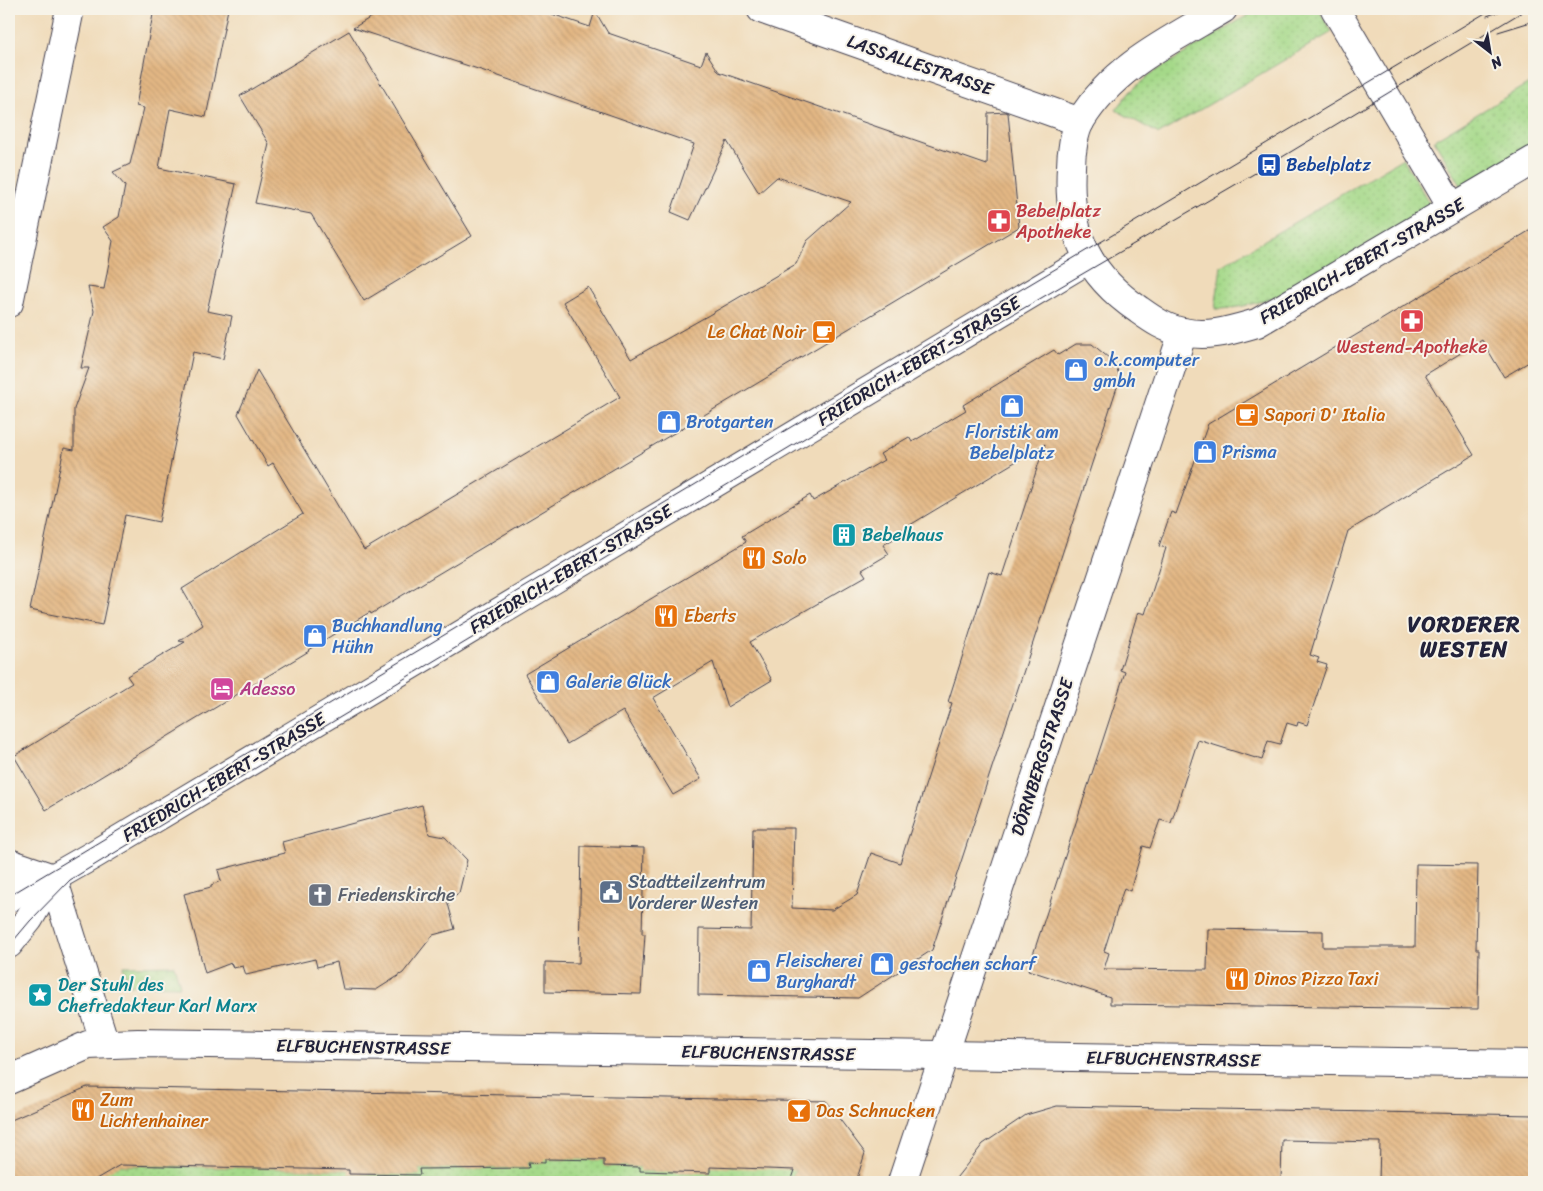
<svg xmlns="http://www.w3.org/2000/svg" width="1543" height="1191" font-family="Sriracha,sans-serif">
	<defs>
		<pattern id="grass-dots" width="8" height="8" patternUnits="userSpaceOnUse" patternTransform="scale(1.25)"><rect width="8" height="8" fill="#a5d989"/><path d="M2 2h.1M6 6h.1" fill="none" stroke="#8eba77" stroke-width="1.8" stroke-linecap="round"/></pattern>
		<pattern id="building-back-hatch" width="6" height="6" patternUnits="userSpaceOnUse" patternTransform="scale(1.25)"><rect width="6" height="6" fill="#e3b784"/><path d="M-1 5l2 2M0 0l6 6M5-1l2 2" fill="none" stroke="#c29d73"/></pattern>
	</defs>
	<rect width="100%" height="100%" fill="#f7f3e8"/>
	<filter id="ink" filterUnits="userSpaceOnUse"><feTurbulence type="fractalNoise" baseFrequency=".02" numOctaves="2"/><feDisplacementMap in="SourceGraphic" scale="10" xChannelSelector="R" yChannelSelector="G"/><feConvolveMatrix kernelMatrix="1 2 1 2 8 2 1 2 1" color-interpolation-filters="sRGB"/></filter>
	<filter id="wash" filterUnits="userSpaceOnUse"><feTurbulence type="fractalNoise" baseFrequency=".0096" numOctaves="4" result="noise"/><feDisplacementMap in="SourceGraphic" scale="20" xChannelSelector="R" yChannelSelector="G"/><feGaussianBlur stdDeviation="1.12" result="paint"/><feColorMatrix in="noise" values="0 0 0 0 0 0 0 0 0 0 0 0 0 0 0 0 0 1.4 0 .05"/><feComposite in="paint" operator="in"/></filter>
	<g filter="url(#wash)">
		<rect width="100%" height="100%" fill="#f0dbba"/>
		<g fill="url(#grass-dots)" stroke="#647e62">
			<polygon points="1258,9 1318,9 1332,32 1159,134 1116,110 1130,92 1149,75"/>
			<polygon points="1534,80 1534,147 1463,189 1434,140"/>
			<path d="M1403 158 1432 208 1280 295C1258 303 1238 309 1215 309L1221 266Z"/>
			<polygon points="174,965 180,986 129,985 123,966"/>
			<polygon points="545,1159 604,1160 604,1166 640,1167 641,1171 710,1173 710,1167 798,1162 791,1182 77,1182 76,1180 114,1165 349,1170 350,1174 419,1175 419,1169 528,1168 528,1162 544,1163"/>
		</g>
		<g id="blocks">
			<g fill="url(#building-back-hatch)">
				<polygon points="154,9 228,9 206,117 170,109 159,168 236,184 207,311 232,316 223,359 193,352 159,522 125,515 102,625 30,610 64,448 74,450 74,409 89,368 81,368 94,311 88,287 104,289 113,241 103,227 119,217 125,186 113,172 130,164 144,108 136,106"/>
				<polygon points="385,9 537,9 590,27 595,11 608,33 701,65 706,52 719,72 987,165 988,113 1006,112 1008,113 1019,227 371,614 370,612 308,650 309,651 46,810 14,756 132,683 127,676 185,642 179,641 203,625 182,589 303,514 273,463 268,466 238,414 257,370 364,550 620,397 563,302 588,287 631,359 709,315 796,264 807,241 851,202 777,177 759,193 727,141 690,220 671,212 694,144 487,72 353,28"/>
				<polygon points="349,31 472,236 364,301 311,214 255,203 269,144 240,96"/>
				<polygon points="1534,228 1534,359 1504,377 1482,340 1425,375 1474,455 1348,531 1310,655 1319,658 1317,662 1327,665 1307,725 1298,722 1297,726 1287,723 1280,744 1268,741 1262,760 1198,740 1171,823 1160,820 1150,848 1143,846 1130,891 1124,888 1104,951 1109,953 1104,969 1207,970 1208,929 1323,931 1323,947 1415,947 1416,864 1478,865 1476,949 1479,949 1478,1009 1110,1004 1110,997 1028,970 1125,672 1120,670 1138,612 1145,614 1166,548 1159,546 1171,512 1176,514 1208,424"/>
				<polygon points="1076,344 1092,344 1115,363 1120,378 932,950 858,998 698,995 699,929 751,930 753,828 794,828 792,908 832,910 857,895 871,853 900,863 952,703 948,702 989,572 1002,576 1045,444 895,534 897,537 883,545 889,554 862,570 866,576 750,642 772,680 727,707 713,662 653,698 701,779 673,795 623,711 567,744 525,674 746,542 742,536 810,495 813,501 884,460 880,454 909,437 912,442 966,410 963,405 1054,350 1058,355"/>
				<polygon points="422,805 429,834 445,837 467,860 459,893 447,900 455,929 433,935 403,973 376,990 343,989 337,962 317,967 315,959 246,975 243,966 233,968 231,963 205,973 184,894 211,887 211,885 221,881 218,870 285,853 282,842"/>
				<polygon points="581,846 644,848 642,934 645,934 641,994 545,992 545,962 579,963"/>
				<polygon points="87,1087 826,1101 865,1153 856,1182 791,1182 795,1170 710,1167 710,1173 640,1171 640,1167 604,1166 604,1160 545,1159 545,1163 528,1162 529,1168 419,1169 420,1175 349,1174 349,1170 120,1165 91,1182 9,1182 9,1121"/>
				<polygon points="1057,1106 1534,1115 1534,1182 1379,1182 1380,1142 1282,1140 1281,1182 953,1182 983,1144 1026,1115"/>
			</g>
		</g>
	</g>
	<g filter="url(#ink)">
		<use href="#blocks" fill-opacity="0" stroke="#413e4e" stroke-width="1"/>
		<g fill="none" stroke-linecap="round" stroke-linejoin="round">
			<defs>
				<g id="street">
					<polyline points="761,9 1080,122"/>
					<polyline points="1335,9 1447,199"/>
					<polyline points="9,303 70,9"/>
					<polyline points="9,863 53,878"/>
					<polyline points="902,1182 1183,332"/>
				</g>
				<g id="secondary">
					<path d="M1223 9C1171 40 1114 66 1081 120 1074 131 1071 154 1071 167 1067 230 1086 274 1139 310 1153 320 1166 329 1183 332 1209 338 1232 330 1257 323L1534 160"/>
					<polyline points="53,878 105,1044"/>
					<polyline points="9,898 13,894 53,878 95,854 1089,259"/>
					<polyline points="9,944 29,919 53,878"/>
					<polyline points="9,1080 88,1045 138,1043 1534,1064"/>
				</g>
			</defs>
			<use href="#street" stroke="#413e4e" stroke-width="30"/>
			<use href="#secondary" stroke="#413e4e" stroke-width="30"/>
			<use href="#street" stroke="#fff" stroke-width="28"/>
			<use href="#secondary" stroke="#fff" stroke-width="28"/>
			<g stroke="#22223b" stroke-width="1">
				<polyline points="1487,16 1506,9"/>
				<polyline points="1498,32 1534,21"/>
				<polyline points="9,896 916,352 1492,9"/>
				<polyline points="9,946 30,921 70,880 106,858 923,367 1269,165 1527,9"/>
			</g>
		</g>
	</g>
	<defs>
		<symbol id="bus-square" viewBox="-11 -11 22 22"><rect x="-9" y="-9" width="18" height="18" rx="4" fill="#1a4fb4" stroke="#f7f3e8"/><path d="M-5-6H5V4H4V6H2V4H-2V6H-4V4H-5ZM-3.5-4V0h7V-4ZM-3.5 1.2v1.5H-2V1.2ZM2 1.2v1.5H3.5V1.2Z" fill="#fff"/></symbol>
		<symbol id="pharmacy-square" viewBox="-11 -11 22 22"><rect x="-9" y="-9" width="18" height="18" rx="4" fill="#e0444e" stroke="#f7f3e8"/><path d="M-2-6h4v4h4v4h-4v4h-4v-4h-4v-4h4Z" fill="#fff"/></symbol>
		<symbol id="cafe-square" viewBox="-11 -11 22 22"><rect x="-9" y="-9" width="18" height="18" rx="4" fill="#e8710a" stroke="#f7f3e8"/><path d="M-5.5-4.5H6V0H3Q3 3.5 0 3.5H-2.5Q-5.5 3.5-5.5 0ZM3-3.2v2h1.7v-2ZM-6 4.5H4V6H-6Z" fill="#fff"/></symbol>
		<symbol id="shop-square" viewBox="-11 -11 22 22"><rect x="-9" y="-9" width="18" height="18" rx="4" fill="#3f7fe0" stroke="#f7f3e8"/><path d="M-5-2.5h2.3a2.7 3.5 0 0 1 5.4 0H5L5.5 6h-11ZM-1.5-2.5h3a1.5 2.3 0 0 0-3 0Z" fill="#fff"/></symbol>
		<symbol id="building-square" viewBox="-11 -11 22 22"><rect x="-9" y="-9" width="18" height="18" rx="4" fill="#0f9aa8" stroke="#f7f3e8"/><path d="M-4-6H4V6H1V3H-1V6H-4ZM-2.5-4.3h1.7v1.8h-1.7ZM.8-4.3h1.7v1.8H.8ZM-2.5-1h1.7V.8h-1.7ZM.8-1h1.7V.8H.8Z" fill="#fff"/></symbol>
		<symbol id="restaurant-square" viewBox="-11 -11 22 22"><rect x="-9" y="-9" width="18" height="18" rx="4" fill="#e8710a" stroke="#f7f3e8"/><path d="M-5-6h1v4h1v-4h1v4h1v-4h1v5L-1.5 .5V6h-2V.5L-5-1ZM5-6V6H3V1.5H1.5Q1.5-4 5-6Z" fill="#fff"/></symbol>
		<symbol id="hotel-square" viewBox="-11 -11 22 22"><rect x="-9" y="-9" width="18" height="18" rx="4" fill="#d1479c" stroke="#f7f3e8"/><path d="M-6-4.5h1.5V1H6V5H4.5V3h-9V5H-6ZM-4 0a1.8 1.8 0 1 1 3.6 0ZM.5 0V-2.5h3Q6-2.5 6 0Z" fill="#fff"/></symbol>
		<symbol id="civic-square" viewBox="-11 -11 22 22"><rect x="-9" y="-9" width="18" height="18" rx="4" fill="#5c6f8a" stroke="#f7f3e8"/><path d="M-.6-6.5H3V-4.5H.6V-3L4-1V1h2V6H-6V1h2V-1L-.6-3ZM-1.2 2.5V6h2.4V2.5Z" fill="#fff"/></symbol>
		<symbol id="church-square" viewBox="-11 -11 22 22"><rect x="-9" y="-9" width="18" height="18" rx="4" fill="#6b7280" stroke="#f7f3e8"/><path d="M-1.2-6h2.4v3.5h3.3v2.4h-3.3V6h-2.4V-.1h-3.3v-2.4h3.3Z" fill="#fff"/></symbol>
		<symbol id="sight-square" viewBox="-11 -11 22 22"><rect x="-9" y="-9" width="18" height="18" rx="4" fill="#0f9aa8" stroke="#f7f3e8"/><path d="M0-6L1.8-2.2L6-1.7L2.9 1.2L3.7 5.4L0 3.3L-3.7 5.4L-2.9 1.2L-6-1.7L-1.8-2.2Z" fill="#fff"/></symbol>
		<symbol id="bar-square" viewBox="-11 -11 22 22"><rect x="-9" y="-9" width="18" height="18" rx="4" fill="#e8710a" stroke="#f7f3e8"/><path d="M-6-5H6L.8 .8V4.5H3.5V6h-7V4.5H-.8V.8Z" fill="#fff"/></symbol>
	</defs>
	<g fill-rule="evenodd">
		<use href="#bus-square" x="1255" y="151" width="28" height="28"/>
		<use href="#pharmacy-square" x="985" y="207" width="28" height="28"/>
		<use href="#pharmacy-square" x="1398" y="307" width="28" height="28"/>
		<use href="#cafe-square" x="810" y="318" width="28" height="28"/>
		<use href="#shop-square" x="1062" y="356" width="28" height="28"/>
		<use href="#shop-square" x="998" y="392" width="28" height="28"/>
		<use href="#cafe-square" x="1233" y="401" width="28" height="28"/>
		<use href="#shop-square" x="655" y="408" width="28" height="28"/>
		<use href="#shop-square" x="1191" y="438" width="28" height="28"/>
		<use href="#building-square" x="830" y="521" width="28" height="28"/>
		<use href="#restaurant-square" x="740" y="544" width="28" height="28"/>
		<use href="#restaurant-square" x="652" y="602" width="28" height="28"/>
		<use href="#shop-square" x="301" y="622" width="28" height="28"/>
		<use href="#shop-square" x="534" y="668" width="28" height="28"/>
		<use href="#hotel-square" x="208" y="675" width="28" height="28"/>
		<use href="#civic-square" x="597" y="878" width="28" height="28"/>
		<use href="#church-square" x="306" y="881" width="28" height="28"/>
		<use href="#shop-square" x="868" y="950" width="28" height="28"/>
		<use href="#shop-square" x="745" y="957" width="28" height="28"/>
		<use href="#restaurant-square" x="1223" y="965" width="28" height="28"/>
		<use href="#sight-square" x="26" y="981" width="28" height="28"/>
		<use href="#restaurant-square" x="69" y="1096" width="28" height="28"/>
		<use href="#bar-square" x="785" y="1097" width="28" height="28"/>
	</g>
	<g text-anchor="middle" stroke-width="4" stroke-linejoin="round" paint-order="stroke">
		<g font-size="18" fill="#22223b" stroke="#f7f3e8">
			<text transform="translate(920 65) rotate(19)" y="6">LASSALLESTRASSE</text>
			<text transform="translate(1362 261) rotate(-30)" y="6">FRIEDRICH-EBERT-STRASSE</text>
			<text transform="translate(919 361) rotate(-31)" y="6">FRIEDRICH-EBERT-STRASSE</text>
			<text transform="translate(571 569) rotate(-31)" y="6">FRIEDRICH-EBERT-STRASSE</text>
			<text transform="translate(1042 757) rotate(-72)" y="6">DÖRNBERGSTRASSE</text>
			<text transform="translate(224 777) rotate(-31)" y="6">FRIEDRICH-EBERT-STRASSE</text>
			<text transform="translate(363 1047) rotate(1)" y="6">ELFBUCHENSTRASSE</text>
			<text transform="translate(768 1053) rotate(1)" y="6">ELFBUCHENSTRASSE</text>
			<text transform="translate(1173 1059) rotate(1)" y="6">ELFBUCHENSTRASSE</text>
		</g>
		<g font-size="18" fill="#164399" stroke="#f7f3e8" text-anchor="start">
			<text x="1286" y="171">Bebelplatz</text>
		</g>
		<g font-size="18" fill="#be3a42" stroke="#f7f3e8" text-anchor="start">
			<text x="1016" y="217">Bebelplatz<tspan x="1016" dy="21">Apotheke</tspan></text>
			<text x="1412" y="353" text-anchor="middle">Westend-Apotheke</text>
		</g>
		<g font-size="18" fill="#c56008" stroke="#f7f3e8" text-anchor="start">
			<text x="806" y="338" text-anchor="end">Le Chat Noir</text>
			<text x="1264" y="421">Sapori D' Italia</text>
			<text x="772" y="564">Solo</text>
			<text x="684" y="622">Eberts</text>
			<text x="1254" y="985">Dinos Pizza Taxi</text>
			<text x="100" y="1106">Zum<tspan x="100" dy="21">Lichtenhainer</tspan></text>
			<text x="816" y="1117">Das Schnucken</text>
		</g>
		<g font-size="18" fill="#366cbe" stroke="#f7f3e8" text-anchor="start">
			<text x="1094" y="366">o.k.computer<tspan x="1094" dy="21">gmbh</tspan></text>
			<text x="686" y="428">Brotgarten</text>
			<text x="1012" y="438" text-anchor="middle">Floristik am<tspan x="1012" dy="21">Bebelplatz</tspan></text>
			<text x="1222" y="458">Prisma</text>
			<text x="332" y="632">Buchhandlung<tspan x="332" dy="21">Hühn</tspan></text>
			<text x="566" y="688">Galerie Glück</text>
			<text x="776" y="967">Fleischerei<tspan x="776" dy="21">Burghardt</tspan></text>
			<text x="900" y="970">gestochen scharf</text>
		</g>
		<g font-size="18" fill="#0d838f" stroke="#f7f3e8" text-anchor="start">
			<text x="862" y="541">Bebelhaus</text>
			<text x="58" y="991">Der Stuhl des<tspan x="58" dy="21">Chefredakteur Karl Marx</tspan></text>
		</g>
		<g font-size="18" fill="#b23c85" stroke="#f7f3e8" text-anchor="start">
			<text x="240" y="695">Adesso</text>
		</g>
		<g font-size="18" fill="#4e5e75" stroke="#f7f3e8" text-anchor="start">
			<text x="628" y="888">Stadtteilzentrum<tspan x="628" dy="21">Vorderer Westen</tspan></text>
		</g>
		<g font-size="18" fill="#5b616d" stroke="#f7f3e8" text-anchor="start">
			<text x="338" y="901">Friedenskirche</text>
		</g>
		<g font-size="22" font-weight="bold" letter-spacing="1" fill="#22223b" stroke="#f7f3e8">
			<text x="1464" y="632">VORDERER<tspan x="1464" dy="25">WESTEN</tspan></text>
		</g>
	</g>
	<rect width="1543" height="1191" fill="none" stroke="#f7f3e8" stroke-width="30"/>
	<g transform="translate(1490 52) rotate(149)" stroke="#f7f3e8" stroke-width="4" paint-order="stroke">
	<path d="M0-4L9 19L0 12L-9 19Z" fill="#22223b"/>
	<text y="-8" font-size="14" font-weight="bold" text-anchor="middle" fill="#22223b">N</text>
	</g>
</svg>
